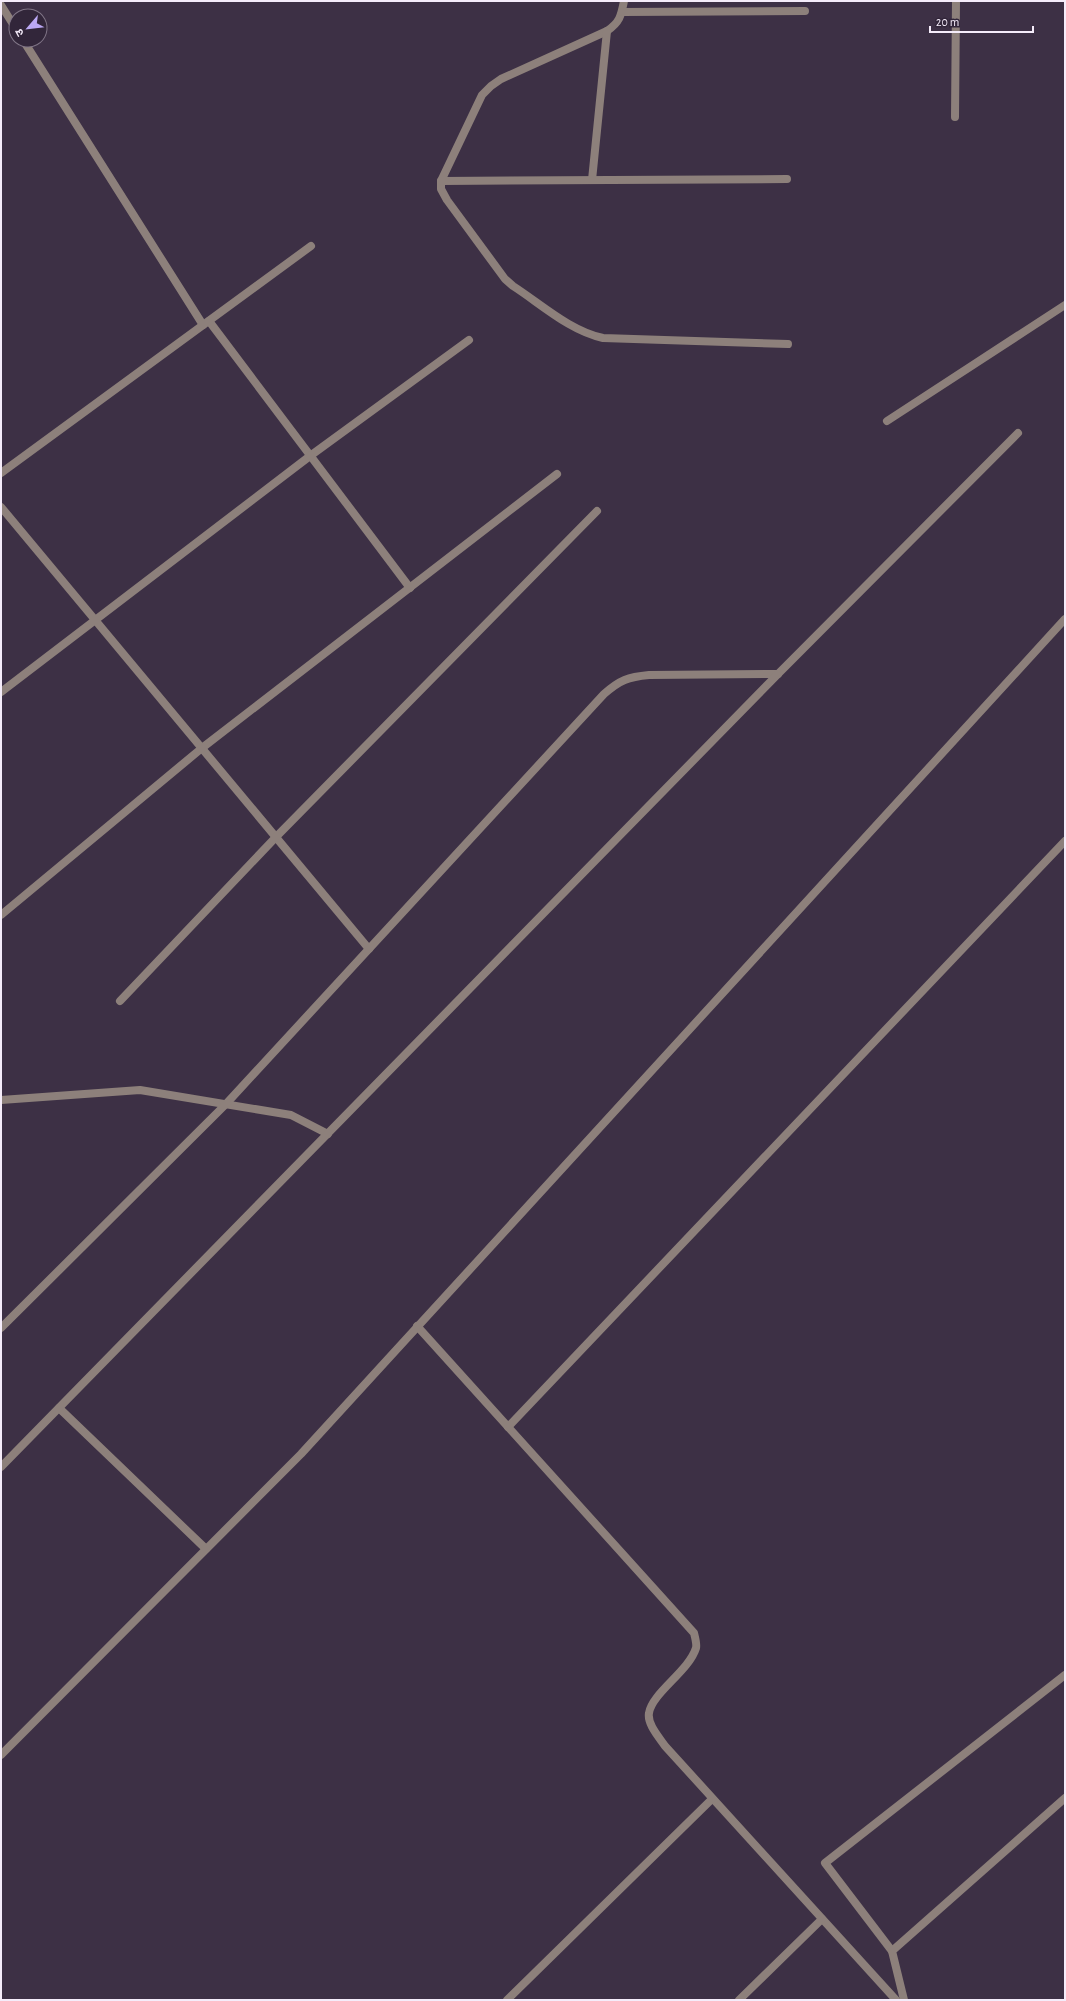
<svg xmlns="http://www.w3.org/2000/svg" width="1066" height="2001" font-family="'Alegreya Sans','Noto Sans Devanagari',sans-serif">
	<rect width="100%" height="100%" fill="#3d3045"/>
	<g fill="none" stroke-linecap="round" stroke-linejoin="round">
		<g stroke="#8d807b" stroke-width="8">
			<polyline points="955,117 956,1"/>
			<polyline points="887,421 1065,305"/>
		</g>
		<g stroke="#8d807b" stroke-width="8">
			<path d="M624 1C621 16 620 22 607 31L501 79 491 86 482 95 441 181V189L447 200 505 279 513 286C541 304 570 331 603 338L788 344"/>
			<polyline points="1,5 16,29"/>
			<polyline points="622,12 805,11"/>
			<polyline points="23,40 203,325"/>
			<polyline points="592,180 607,31"/>
			<polyline points="441,181 787,179"/>
			<polyline points="209,321 410,588"/>
			<polyline points="1,473 311,246"/>
			<polyline points="1,507 369,949"/>
			<polyline points="1,692 310,456 469,340"/>
			<polyline points="1,915 202,748 557,474"/>
			<polyline points="120,1001 276,837 597,511"/>
			<polyline points="1,1100 140,1090 291,1115 328,1134"/>
			<path d="M417 1326 694 1633C695 1637 697 1644 696 1648 689 1671 652 1693 649 1713 647 1724 659 1737 665 1746L896 2000"/>
			<path d="M1 1328 226 1104 604 694C620 680 628 677 649 675L778 674"/>
			<polyline points="59,1408 206,1549"/>
			<polyline points="508,1427 1065,841"/>
			<polyline points="1,1467 778,674 1018,433"/>
			<polyline points="1,1755 301,1454 1065,619"/>
			<polyline points="892,1951 825,1863 1065,1675"/>
			<polyline points="507,2000 712,1799"/>
			<polyline points="739,2000 822,1919"/>
			<polyline points="904,2000 892,1951 1065,1798"/>
		</g>
	</g>
	<rect width="1066" height="2001" fill="none" stroke="#f5ecfa" stroke-width="4"/>
	<g transform="translate(28 28) rotate(242)"><circle r="19" fill="#32263a" stroke="#807587"/>
	<path d="M0-3L7 15L0 10L-7 15Z" fill="#bca9f5"/>
	<text y="-6" font-size="11" font-weight="bold" text-anchor="middle" fill="#f5ecfa">उ</text>
	</g>
	<path d="M930 26v6h103v-6" fill="none" stroke="#f5ecfa" stroke-width="2"/>
	<text x="936" y="26" font-size="12" fill="#f5ecfa" stroke="#32263a" stroke-width="3" paint-order="stroke">20 m</text>
</svg>
